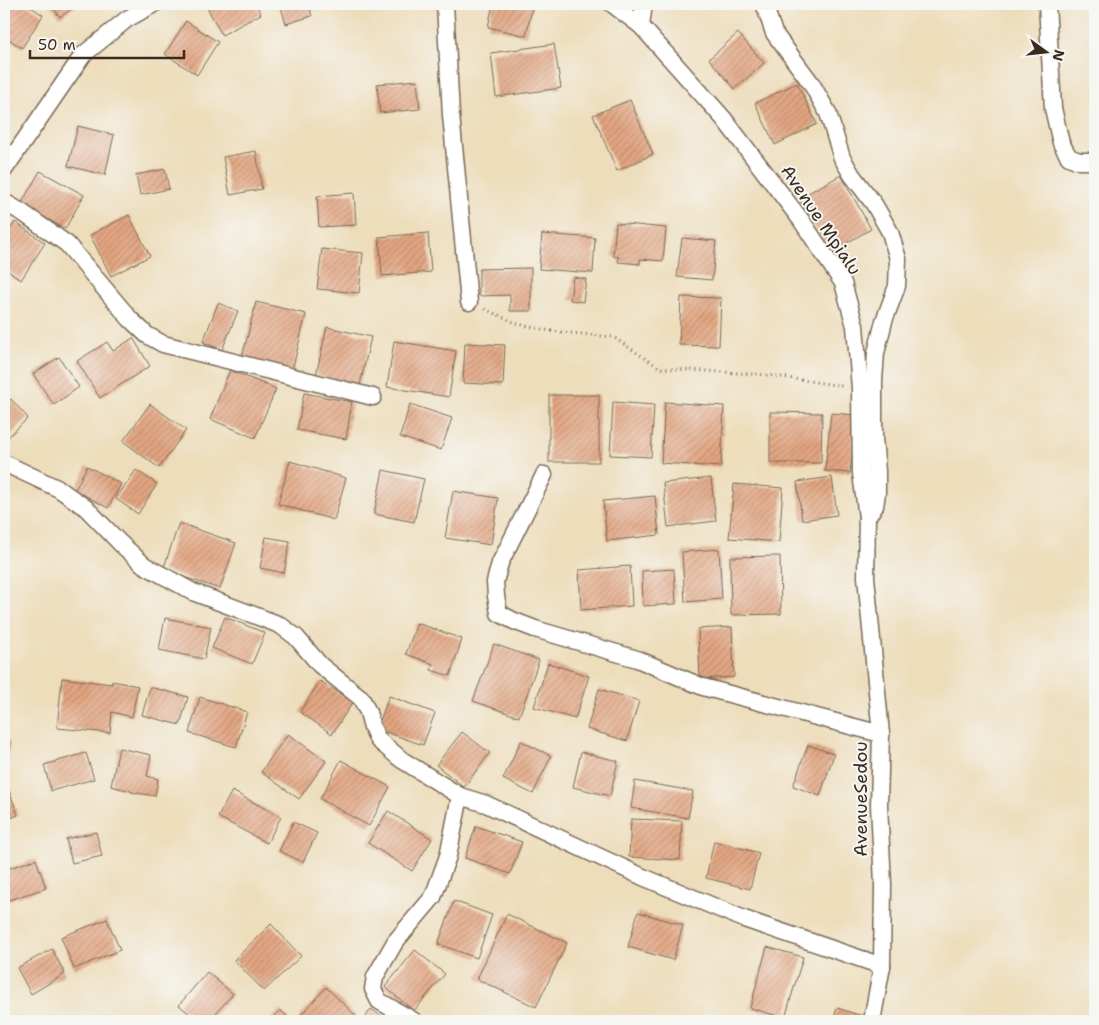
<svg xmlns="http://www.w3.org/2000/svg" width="1099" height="1025" font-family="'Shantell Sans',sans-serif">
	<defs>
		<pattern id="building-hatch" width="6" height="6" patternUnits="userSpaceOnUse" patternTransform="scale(1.25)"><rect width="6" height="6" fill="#e3a682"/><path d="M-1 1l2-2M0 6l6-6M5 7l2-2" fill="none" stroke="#b9876a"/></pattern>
	</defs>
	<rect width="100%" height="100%" fill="#f6f6f2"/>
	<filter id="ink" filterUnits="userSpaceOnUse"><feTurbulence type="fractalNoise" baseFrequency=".02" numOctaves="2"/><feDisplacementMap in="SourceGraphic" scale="10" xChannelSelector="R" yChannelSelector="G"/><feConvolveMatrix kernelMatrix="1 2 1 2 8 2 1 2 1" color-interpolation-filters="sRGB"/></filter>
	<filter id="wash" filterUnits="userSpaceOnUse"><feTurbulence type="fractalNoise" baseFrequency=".0096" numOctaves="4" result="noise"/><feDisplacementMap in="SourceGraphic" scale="20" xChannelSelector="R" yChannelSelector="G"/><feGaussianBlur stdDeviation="1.12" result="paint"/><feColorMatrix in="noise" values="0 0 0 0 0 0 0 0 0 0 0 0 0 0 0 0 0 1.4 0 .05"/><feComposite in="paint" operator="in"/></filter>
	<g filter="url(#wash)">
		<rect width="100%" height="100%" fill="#edddbb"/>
		<g id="blocks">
			<g fill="url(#building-hatch)">
				<polygon points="5,4 26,4 43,15 22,48 4,36 4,5"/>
				<polygon points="50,4 79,4 60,17"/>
				<polygon points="205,4 256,4 261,14 222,35"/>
				<polygon points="280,4 330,4 310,10 312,16 286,24"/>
				<polygon points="493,4 533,4 526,36 488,27"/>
				<polygon points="186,21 218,42 197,75 165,54"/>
				<polygon points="738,33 764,63 735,89 709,59"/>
				<polygon points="554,44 561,88 496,97 491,53"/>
				<polygon points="417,80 420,109 380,113 377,84"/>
				<polygon points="797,83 817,124 775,145 755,103"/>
				<polygon points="630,100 653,154 617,171 593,115"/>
				<polygon points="78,126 114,135 105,175 68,166"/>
				<polygon points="256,151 262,189 230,195 223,157"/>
				<polygon points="165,169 169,189 140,195 136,175"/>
				<polygon points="40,171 84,195 65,229 21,204"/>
				<polygon points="841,175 871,229 829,253 799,198"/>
				<polygon points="354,193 356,225 319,227 317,196"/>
				<polygon points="129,215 150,256 111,276 90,235"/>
				<polygon points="15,222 45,243 21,280 4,268 4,239"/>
				<polygon points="616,223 666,228 663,261 640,259 640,264 618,262 619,257 613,256"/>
				<polygon points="428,233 431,272 382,276 379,237"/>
				<polygon points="542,234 595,238 593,273 539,269"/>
				<polygon points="682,238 716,241 712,280 677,277"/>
				<polygon points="322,249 363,253 359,293 317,289"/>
				<polygon points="531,268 531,311 510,311 510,295 479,296 479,269"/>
				<polygon points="573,277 586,279 583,302 570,300"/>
				<polygon points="681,297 721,298 719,346 679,345"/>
				<polygon points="256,302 306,314 292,371 242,358"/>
				<polygon points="218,303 238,311 222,350 203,342"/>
				<polygon points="327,327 371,337 360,385 316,375"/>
				<polygon points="133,338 150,366 100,398 77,361 107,342 113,351"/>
				<polygon points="394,341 456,351 449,397 387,387"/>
				<polygon points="465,343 505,345 503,385 463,383"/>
				<polygon points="59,357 79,387 54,405 33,374"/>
				<polygon points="230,370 276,389 255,438 210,419"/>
				<polygon points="304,393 352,402 346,439 297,430"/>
				<rect x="549" y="395" width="50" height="67"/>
				<polygon points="11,399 28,418 4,441 4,406"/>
				<polygon points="613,402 654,405 651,457 610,455"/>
				<polygon points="665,402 724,406 721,467 661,463"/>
				<polygon points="150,404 186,430 159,468 123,441"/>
				<polygon points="410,404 452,418 441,450 400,437"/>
				<polygon points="770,412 822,413 821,463 770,463"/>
				<polygon points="831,413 856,415 850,473 825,471"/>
				<polygon points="290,461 346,478 334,520 278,504"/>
				<polygon points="87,466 121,484 108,508 75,490"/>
				<polygon points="136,470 157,484 138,514 116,499"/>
				<polygon points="383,470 424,479 414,522 374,514"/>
				<polygon points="832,477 837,515 802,520 797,482"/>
				<polygon points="711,478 716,521 668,527 663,483"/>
				<polygon points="734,484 783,488 779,542 729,538"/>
				<polygon points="453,491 498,498 491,545 445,538"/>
				<polygon points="655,496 659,535 607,541 603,501"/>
				<polygon points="179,523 236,543 220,589 163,570"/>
				<polygon points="266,537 290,541 284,573 260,568"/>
				<polygon points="719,549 722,599 685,602 682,552"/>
				<polygon points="780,556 781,614 731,615 730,557"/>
				<polygon points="630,566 632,606 581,610 579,570"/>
				<polygon points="674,569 676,604 643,606 642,571"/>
				<polygon points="225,617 265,633 252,664 212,648"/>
				<polygon points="165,618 211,627 204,659 159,650"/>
				<polygon points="417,623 462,639 450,676 431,670 433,664 406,654"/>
				<polygon points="732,627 734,677 700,679 698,629"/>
				<polygon points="494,644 539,660 519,717 473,701"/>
				<polygon points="548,663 589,676 575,719 534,707"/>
				<polygon points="62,678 112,684 112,681 138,686 132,717 112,712 110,733 57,728"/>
				<polygon points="320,681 353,702 332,734 300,712"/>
				<polygon points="150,687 188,697 180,725 142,715"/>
				<polygon points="599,689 639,701 627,741 587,729"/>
				<polygon points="389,696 435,713 423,745 377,729"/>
				<polygon points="200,697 247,712 236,747 189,733"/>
				<polygon points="462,732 490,753 464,787 436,765"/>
				<polygon points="288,734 326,761 299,799 261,772"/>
				<polygon points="4,741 10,742 5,770 4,770"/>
				<polygon points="521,741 551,756 533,794 503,779"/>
				<polygon points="808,745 834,754 820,796 793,786"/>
				<polygon points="119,748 151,755 147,776 158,779 155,796 131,792 131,791 111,786"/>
				<polygon points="581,752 618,761 610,796 573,787"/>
				<polygon points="86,753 94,779 51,791 44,765"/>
				<polygon points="341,760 390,787 369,826 320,799"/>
				<polygon points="4,777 18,815 4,821"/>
				<polygon points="635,781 693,791 688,818 631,808"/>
				<polygon points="232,791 281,817 267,843 218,817"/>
				<polygon points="388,811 432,839 412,871 368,843"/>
				<polygon points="631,819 682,821 680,860 629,857"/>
				<polygon points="293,822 317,833 303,862 279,851"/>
				<polygon points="476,826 522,842 510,874 465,858"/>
				<polygon points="96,832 102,856 72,863 66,839"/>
				<polygon points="714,841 759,853 750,889 706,878"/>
				<polygon points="36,859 46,888 9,900 4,885 4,870"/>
				<polygon points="454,901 492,915 477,958 438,944"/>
				<polygon points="638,912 683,925 673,960 628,947"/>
				<polygon points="507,914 567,943 536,1007 477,979"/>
				<polygon points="107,919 120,950 74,969 61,937"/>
				<polygon points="271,924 301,956 264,991 234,960"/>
				<polygon points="767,947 803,957 785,1018 750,1008"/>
				<polygon points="52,949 65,974 31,994 17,968"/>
				<polygon points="415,950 445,974 414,1011 385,987"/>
				<polygon points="207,972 233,994 209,1021 198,1021 179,1005"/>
				<polygon points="326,987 357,1017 353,1021 302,1021 298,1018"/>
				<polygon points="837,1008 862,1016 860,1021 833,1021"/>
				<polygon points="371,1009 388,1021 363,1021"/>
				<polygon points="280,1010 289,1018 286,1021 269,1021"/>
			</g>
		</g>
	</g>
	<g filter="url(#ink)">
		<use href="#blocks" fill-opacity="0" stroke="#796955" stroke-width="1"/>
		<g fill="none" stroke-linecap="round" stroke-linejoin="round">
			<defs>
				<g id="minor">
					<polyline points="445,4 451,115 469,302"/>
					<polyline points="612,4 641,26 724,119 801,220 843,283 855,326 860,388 861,474 867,517 866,577 881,734 879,805 883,884 882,966 872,1021"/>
					<polyline points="764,4 774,33 811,83 828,113 842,158 852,175 874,204 890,232 898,259 897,286 884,321 876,353 874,380 874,438 877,471 877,493 875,506 867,517"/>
					<polyline points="1047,4 1053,108 1061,143 1069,157 1079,161 1095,161"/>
					<polyline points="641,26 644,4"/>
					<polyline points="4,170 83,55 127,19 154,4"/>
					<polyline points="4,202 23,213 67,244 130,319 147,335 163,344 373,397"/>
					<polyline points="4,463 59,489 86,508 120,543 144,565 193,592 280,625 296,637 320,665 361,698 368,712 372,727 378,740 402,760 460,796 486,804 643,877 744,919 882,966"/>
					<polyline points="544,475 500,563 495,582 496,596 499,613 514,621 535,629 637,659 703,687 881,734"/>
					<polyline points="414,1021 379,1001 373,989 375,977 395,942 433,897 448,856 460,796"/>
				</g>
			</defs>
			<use href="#minor" stroke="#796955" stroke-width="19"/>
			<polyline stroke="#796955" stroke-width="3" stroke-dasharray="1 4" stroke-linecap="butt" points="485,309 518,324 551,331 613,337 660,368 768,375 842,386"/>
			<use href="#minor" stroke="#fff" stroke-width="16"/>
		</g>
	</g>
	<g text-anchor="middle" stroke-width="4" stroke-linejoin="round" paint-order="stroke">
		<g font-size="18" fill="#3b2a1e" stroke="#f6f6f2">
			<text transform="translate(821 220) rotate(56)" y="6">Avenue Mpialu</text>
			<text transform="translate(861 799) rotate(-90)" y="6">AvenueSedou</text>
		</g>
	</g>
	<rect width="1099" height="1025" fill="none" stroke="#f6f6f2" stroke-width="20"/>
	<g transform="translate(1046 52) rotate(105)" stroke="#f6f6f2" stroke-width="4" paint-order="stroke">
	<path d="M0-4L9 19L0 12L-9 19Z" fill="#3b2a1e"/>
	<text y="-8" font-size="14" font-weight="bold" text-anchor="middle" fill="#3b2a1e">N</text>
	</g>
	<path d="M30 50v8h154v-8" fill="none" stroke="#3b2a1e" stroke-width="2.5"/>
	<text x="38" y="50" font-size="15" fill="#3b2a1e" stroke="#f6f6f2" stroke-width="4" paint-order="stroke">50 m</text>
</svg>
